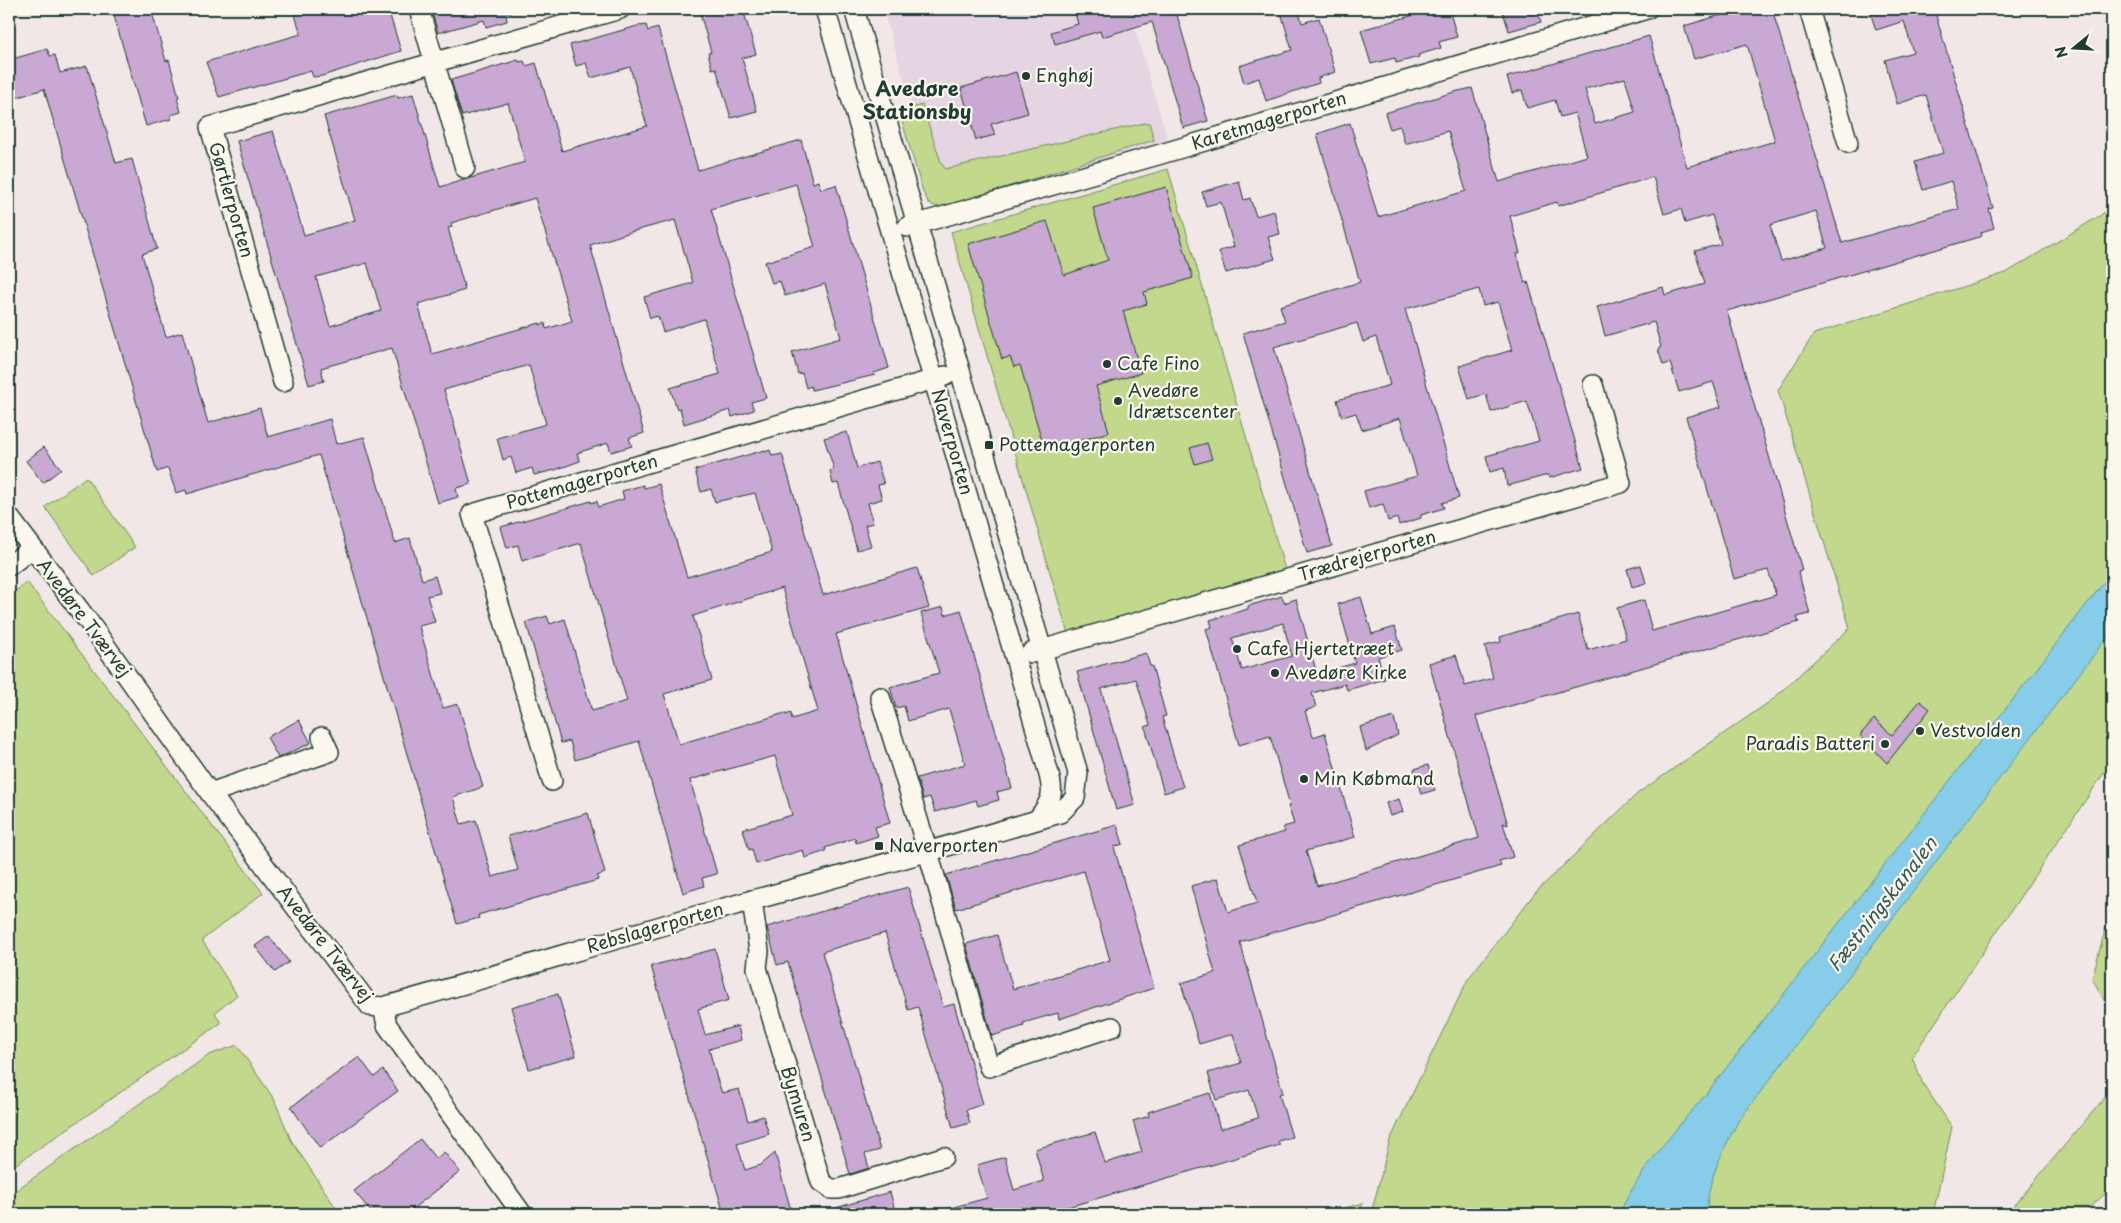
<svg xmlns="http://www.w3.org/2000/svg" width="2121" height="1223" font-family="'Playpen Sans',sans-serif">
	<rect width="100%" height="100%" fill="#f1e7e7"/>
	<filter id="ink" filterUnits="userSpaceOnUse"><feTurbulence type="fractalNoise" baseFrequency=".02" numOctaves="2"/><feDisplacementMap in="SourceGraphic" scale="10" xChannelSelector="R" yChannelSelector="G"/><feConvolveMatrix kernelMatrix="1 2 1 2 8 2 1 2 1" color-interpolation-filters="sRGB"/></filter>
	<g filter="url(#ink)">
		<polygon fill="#e5d4e1" points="883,9 1129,9 1169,144 943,211"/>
		<g fill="#c2d88d" stroke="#708a60">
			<polygon points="922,105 941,162 945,169 1149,122 1154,140 941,208 929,204 923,192 899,111"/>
			<polygon points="1168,169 1285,570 1068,634 951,232"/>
			<polygon points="2112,204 2112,761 1912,1057 1923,1084 1952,1127 1933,1214 1371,1214 1390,1140 1468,979 1535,893 1637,794 1772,700 1850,628 1778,390 1814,334 2006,273 2101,215"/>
			<polygon points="86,477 135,547 94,576 45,507"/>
			<polygon points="27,582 263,893 202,940 237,995 215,1013 221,1023 9,1169 9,596"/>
			<polygon points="2112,920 2112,995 2105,1002 2092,978 2106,927"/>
			<polygon points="237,1045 274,1099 291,1140 340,1214 9,1214 9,1195 209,1055"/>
			<polygon points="2112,1089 2112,1188 2082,1214 2007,1214"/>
			<polygon points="1363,1203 1359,1214 1323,1214"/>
		</g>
		<path fill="#87cce8" stroke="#5d93a0" d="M2112 572V631L1739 1120C1724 1148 1706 1182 1707 1214H1619C1640 1169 1674 1132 1706 1094Z"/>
		<g fill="#c9a8d3" stroke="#1f3d34" fill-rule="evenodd">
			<polygon points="112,9 151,9 166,61 169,60 179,97 177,98 181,112 171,115 171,119 146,126"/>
			<polygon points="293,9 388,9 401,51 322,76 313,77 311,71 219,97 206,62 301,34"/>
			<polygon points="431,9 511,9 511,13 506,14 507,21 486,27 484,20 438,33"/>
			<polygon points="714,9 743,9 756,54 742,58 757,111 731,118 716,68 712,69 708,53 711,52 700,13"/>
			<polygon points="1074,9 1185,9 1185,13 1177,15 1208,121 1183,128 1152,22 1102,37 1100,31 1055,44 1051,32 1078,24"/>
			<polygon points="1280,9 1298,9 1302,23 1319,18 1335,72 1318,78 1319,83 1266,101 1259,78 1244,83 1239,66 1292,50"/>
			<polygon points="1412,9 1449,9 1457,37 1439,42 1441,48 1418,55 1419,57 1396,63 1395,58 1371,64 1361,30 1414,15"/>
			<polygon points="1502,9 1537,9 1541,22 1509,31"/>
			<path d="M1741 9H1772L1842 243 1959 209 1951 181 1923 190 1915 162 1943 153 1926 95 1897 104 1890 79 1885 60 1913 52 1904 21 1876 30 1869 9H1934L1993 208 1989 209 1994 228 1981 232 1982 236 1727 311 1802 570 1798 571 1810 614 1797 617 1799 622 1476 716 1508 825 1503 823 1513 857 1499 861 1501 866 1240 942 1283 1093 1279 1094 1292 1137 1278 1141 1280 1145 1044 1214H943V1210L987 1198 977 1165 1005 1157 1014 1190 1044 1181 1035 1149 1095 1132 1105 1163 1142 1152 1133 1121 1149 1116 1148 1112 1166 1106 1210 1093 1220 1129 1258 1118 1249 1090 1216 1100 1208 1073 1241 1063 1233 1034 1199 1044 1181 983 1215 973 1191 886 1218 878 1228 912 1257 903 1239 845 1285 832 1283 827 1294 824 1288 806 1290 805 1270 736 1239 745 1206 629 1212 627 1210 620 1248 609V606L1282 596 1284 603 1296 599 1317 674 1355 663 1338 604 1361 597 1372 634 1395 627 1402 650 1378 657 1385 679 1347 690 1345 684 1312 693 1316 707 1305 711 1313 737 1325 733 1355 837 1306 851 1317 886 1479 838 1429 663 1456 655 1465 686 1493 678 1485 646 1501 642 1500 637 1516 632 1578 614 1588 650 1626 639 1617 608 1644 600 1652 631 1776 595 1768 570 1734 579 1689 427 1686 417 1721 407 1713 382 1679 392 1670 363 1663 365 1658 349 1661 347 1654 322 1605 336 1597 307 1663 287 1665 295 1705 284 1695 251 1721 244 1712 215 1685 223 1681 209 1664 214 1653 177 1558 206 1557 202 1510 216 1520 253 1517 254 1525 283 1528 282 1583 468 1549 478 1548 475 1507 486 1504 468 1490 472 1486 456 1539 441 1527 401 1491 412 1486 394 1469 399 1459 366 1512 350 1498 302 1483 306 1479 289 1405 309 1459 498 1442 503 1444 508 1421 515V518L1399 525 1397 518 1388 521 1383 504 1369 508 1364 491 1417 476 1400 418 1362 430 1356 413 1342 417 1337 400 1390 385 1376 337 1363 342 1357 323 1274 347 1332 546 1307 553 1243 333 1285 321 1280 306 1360 282 1317 134 1350 123 1378 217 1466 191 1448 131 1405 144 1400 126 1390 129 1385 113 1454 92 1472 88 1499 182 1587 156 1575 113 1560 117 1555 100 1527 108 1522 90 1512 93 1507 77 1649 36 1687 167 1775 141 1747 44 1694 59 1684 26ZM1625 78 1635 112 1595 124 1585 89ZM1816 211 1827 248 1781 261 1770 225ZM1283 623 1292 656 1242 670 1232 638Z"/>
			<path d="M641 25V26L646 25 648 31 658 28 698 170 801 140 813 183 818 181 821 189 836 185 889 368 874 373 875 375 812 390 811 386 806 388 802 373 798 374 792 352 841 338 825 284 785 296 780 281 772 283 765 262 815 247 796 184 711 209 766 398 751 402 754 410 732 417 730 410 684 424 680 408 677 409 670 388 720 374 704 319 663 332 658 316 650 318 644 297 693 283 675 220 634 231 590 245 644 433 629 438 632 446 611 452 608 443 577 453 580 461 555 470 534 475 532 468 516 473 511 457 503 460 497 438 546 424 529 365 444 390 471 484 456 488 458 497 438 503 392 348 321 368 324 381 309 385 237 141 273 131 304 235 355 220 324 116 397 95 398 98 413 94 440 187 525 162 508 103 462 116 451 80 518 60 519 62 524 61 526 66 536 63 562 151 647 126 630 67 591 78 586 63 576 66 570 45ZM535 198 572 321 546 329 545 323 540 325V323L432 354 418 304 465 290 448 228 452 227 451 223ZM367 263 381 311 330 326 316 277Z"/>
			<polygon points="47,49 50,56 55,55 60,73 87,66 116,163 132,159 157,249 142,254 152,289 166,337 182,332 208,423 260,408 268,437 330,419 336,444 364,437 395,543 410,538 422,580 435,576 440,593 427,596 435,622 419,626 443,708 458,704 475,761 483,787 453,797 461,824 476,820 492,877 518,870 508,836 588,813 605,873 597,876 598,880 478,915 479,918 457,924 319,455 187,494 186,490 176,493 168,468 157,472 44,89 9,100 9,60"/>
			<polygon points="1016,72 1028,113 991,124 995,135 976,140 961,88"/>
			<polygon points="1239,181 1244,200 1250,198 1256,216 1274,211 1280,234 1268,237 1275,259 1226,273 1219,251 1234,247 1221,202 1206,206 1202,192"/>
			<polygon points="1166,187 1193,278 1144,292 1147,304 1123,311 1141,373 1096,386 1109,432 1045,451 1020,365 1014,367 1010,357 1002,359 968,244 1047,221 1064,275 1108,260 1093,208"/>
			<polygon points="847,432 857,468 877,462 884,484 878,485 882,499 868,503 873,523 865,525 871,546 857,550 838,483 833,484 830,471 834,469 824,438"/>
			<polygon points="1207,443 1212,459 1195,464 1190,448"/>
			<polygon points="44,447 61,469 43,483 26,461"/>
			<path d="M765 450V452L770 450 772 456 782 454 823 595 917 568 929 608 836 634 890 823 875 827 878 836 856 843 855 838 825 848 826 851 805 858 803 850 756 864 752 849 749 850 743 829 792 815 775 756 690 780 717 874 702 878 704 886 683 893 639 741 575 760 570 741 561 743 526 622 547 616 550 624 565 619 592 711 627 701 581 543 522 561 518 545 507 548 501 527 591 501V503L597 501 598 507 624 499 622 491 643 485 644 488 659 484 687 577 772 552 755 493 715 502 711 489 701 492 695 470ZM782 588 818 711 792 719 791 713 786 715 785 713 679 744 664 694 712 680 693 616Z"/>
			<polygon points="1641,565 1646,583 1632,587 1627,569"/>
			<polygon points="943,607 945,615 961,610 1012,788 997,792 999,800 978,806 976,800 935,812 930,797 923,799 917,778 965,764 949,709 908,721 904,706 896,708 890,687 939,673 921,613"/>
			<polygon points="1146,653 1150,666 1152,666 1166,716 1162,717 1183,787 1164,793 1145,727 1150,725 1136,679 1101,689 1135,805 1116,810 1077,672"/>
			<polygon points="1920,701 1930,709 1887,763 1860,735 1874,719 1892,735"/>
			<polygon points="1394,717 1398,735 1366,751 1360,727"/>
			<polygon points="299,720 311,743 278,758 267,737"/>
			<polygon points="1428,765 1435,790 1421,794 1414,769"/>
			<polygon points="1399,799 1403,812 1390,816 1386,803"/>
			<polygon points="1117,825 1123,844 1114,847 1154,988 1059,1019 1058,1013 1023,1023 1024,1026 992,1036 966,944 997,935 1013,989 1110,960 1084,871 956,909 946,875"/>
			<polygon points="908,887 943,1007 954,1004 983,1104 966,1110 970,1123 953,1128 918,1007 908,1010 885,933 822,952 880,1150 865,1154 869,1168 850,1174 788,962 777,965 767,927"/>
			<polygon points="269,936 289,962 275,972 255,946"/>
			<polygon points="715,949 729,1000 698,1009 705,1035 738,1026 741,1040 709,1049 717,1079 722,1093 739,1089 748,1121 763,1116 769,1134 737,1144 745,1170 761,1165 775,1153 792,1214 724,1214 651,966"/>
			<polygon points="558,994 576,1056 529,1069 511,1007"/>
			<polygon points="359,1057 374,1077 383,1070 398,1091 320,1148 291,1107"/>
			<polygon points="420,1139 436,1159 444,1152 460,1172 406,1214 373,1214 354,1191"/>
			<polygon points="890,1192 896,1214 829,1214 829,1210"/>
		</g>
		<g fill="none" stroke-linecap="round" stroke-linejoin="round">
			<defs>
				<g id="minor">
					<polyline points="419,9 465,168"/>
					<path d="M825 9 1047 767C1054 793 1054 797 1038 819"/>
					<polyline points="1809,9 1848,143"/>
					<polyline points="907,227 1161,154 1647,9"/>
					<polyline points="283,382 210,127 620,9"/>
					<path d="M9 517 88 621 210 793 370 1006 383 1007C488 978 591 946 696 916 817 882 939 850 1060 813L1075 798 1078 773 854 9"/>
					<polyline points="9,566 31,549"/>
					<polyline points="1031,653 1621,483 1593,385"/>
					<polyline points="880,697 928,852 989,1067 1112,1027"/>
					<polyline points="552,781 472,514 945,376"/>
					<polyline points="210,793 329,752 322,737"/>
					<polyline points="752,900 759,951 757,968 821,1182 831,1189 839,1189 943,1157"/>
					<polyline points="383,1007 387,1025 522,1214"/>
				</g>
			</defs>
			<use href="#minor" stroke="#1f3d34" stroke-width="22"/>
			<use href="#minor" stroke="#fbf7ec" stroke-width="19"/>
		</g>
	</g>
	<g fill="#1f3d34" stroke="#fbf7ec" stroke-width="2">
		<circle cx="1026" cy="76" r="5"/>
		<circle cx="1107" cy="364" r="5"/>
		<circle cx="1118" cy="401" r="5"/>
		<rect x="984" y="440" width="10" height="10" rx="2.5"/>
		<circle cx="1237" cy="649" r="5"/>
		<circle cx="1275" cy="673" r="5"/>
		<circle cx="1920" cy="731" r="5"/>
		<circle cx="1885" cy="744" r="5"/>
		<circle cx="1304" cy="779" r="5"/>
		<rect x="874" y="841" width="10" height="10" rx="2.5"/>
	</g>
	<g text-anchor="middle" stroke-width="4.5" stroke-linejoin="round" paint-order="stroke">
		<g font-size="18" fill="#1f3d34" stroke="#fbf7ec" text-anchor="start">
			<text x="1036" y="82">Enghøj</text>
			<text x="1117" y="370">Cafe Fino</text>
			<text x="1128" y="397">Avedøre<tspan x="1128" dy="21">Idrætscenter</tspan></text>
			<text x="999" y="451">Pottemagerporten</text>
			<text x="1247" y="655">Cafe Hjertetræet</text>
			<text x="1285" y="679">Avedøre Kirke</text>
			<text x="1930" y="737">Vestvolden</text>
			<text x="1875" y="750" text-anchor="end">Paradis Batteri</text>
			<text x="1314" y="785">Min Købmand</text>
			<text x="889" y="852">Naverporten</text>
		</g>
		<g font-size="18" fill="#1f3d34" stroke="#fbf7ec">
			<text transform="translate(1269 121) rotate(-17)" y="6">Karetmagerporten</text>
			<text transform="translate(231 200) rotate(74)" y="6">Gørtlerporten</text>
			<text transform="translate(952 442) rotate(74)" y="6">Naverporten</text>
			<text transform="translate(582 482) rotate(-16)" y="6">Pottemagerporten</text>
			<text transform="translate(1367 556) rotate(-16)" y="6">Trædrejerporten</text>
			<text transform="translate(84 618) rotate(53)" y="6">Avedøre Tværvej</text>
			<text transform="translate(655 928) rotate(-16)" y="6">Rebslagerporten</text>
			<text transform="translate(325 944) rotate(52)" y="6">Avedøre Tværvej</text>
			<text transform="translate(798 1104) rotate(73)" y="6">Bymuren</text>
		</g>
		<g font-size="19" font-style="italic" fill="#345a58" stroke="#fbf7ec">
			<text transform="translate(1882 904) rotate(-52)" y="7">Fæstningskanalen</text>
		</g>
		<g font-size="20" font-weight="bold" fill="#1f3d34" stroke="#fbf7ec">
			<text x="917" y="96">Avedøre<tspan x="917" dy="23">Stationsby</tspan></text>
		</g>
	</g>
	<rect width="2121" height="1223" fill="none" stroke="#fbf7ec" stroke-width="30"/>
	<rect x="15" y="15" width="2091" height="1193" fill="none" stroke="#1f3d34" stroke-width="2" filter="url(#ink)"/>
	<g transform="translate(2074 48) rotate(252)" stroke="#fbf7ec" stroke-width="4" paint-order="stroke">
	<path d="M0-4L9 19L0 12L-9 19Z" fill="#1f3d34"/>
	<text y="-8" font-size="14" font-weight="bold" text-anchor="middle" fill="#1f3d34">N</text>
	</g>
</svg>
